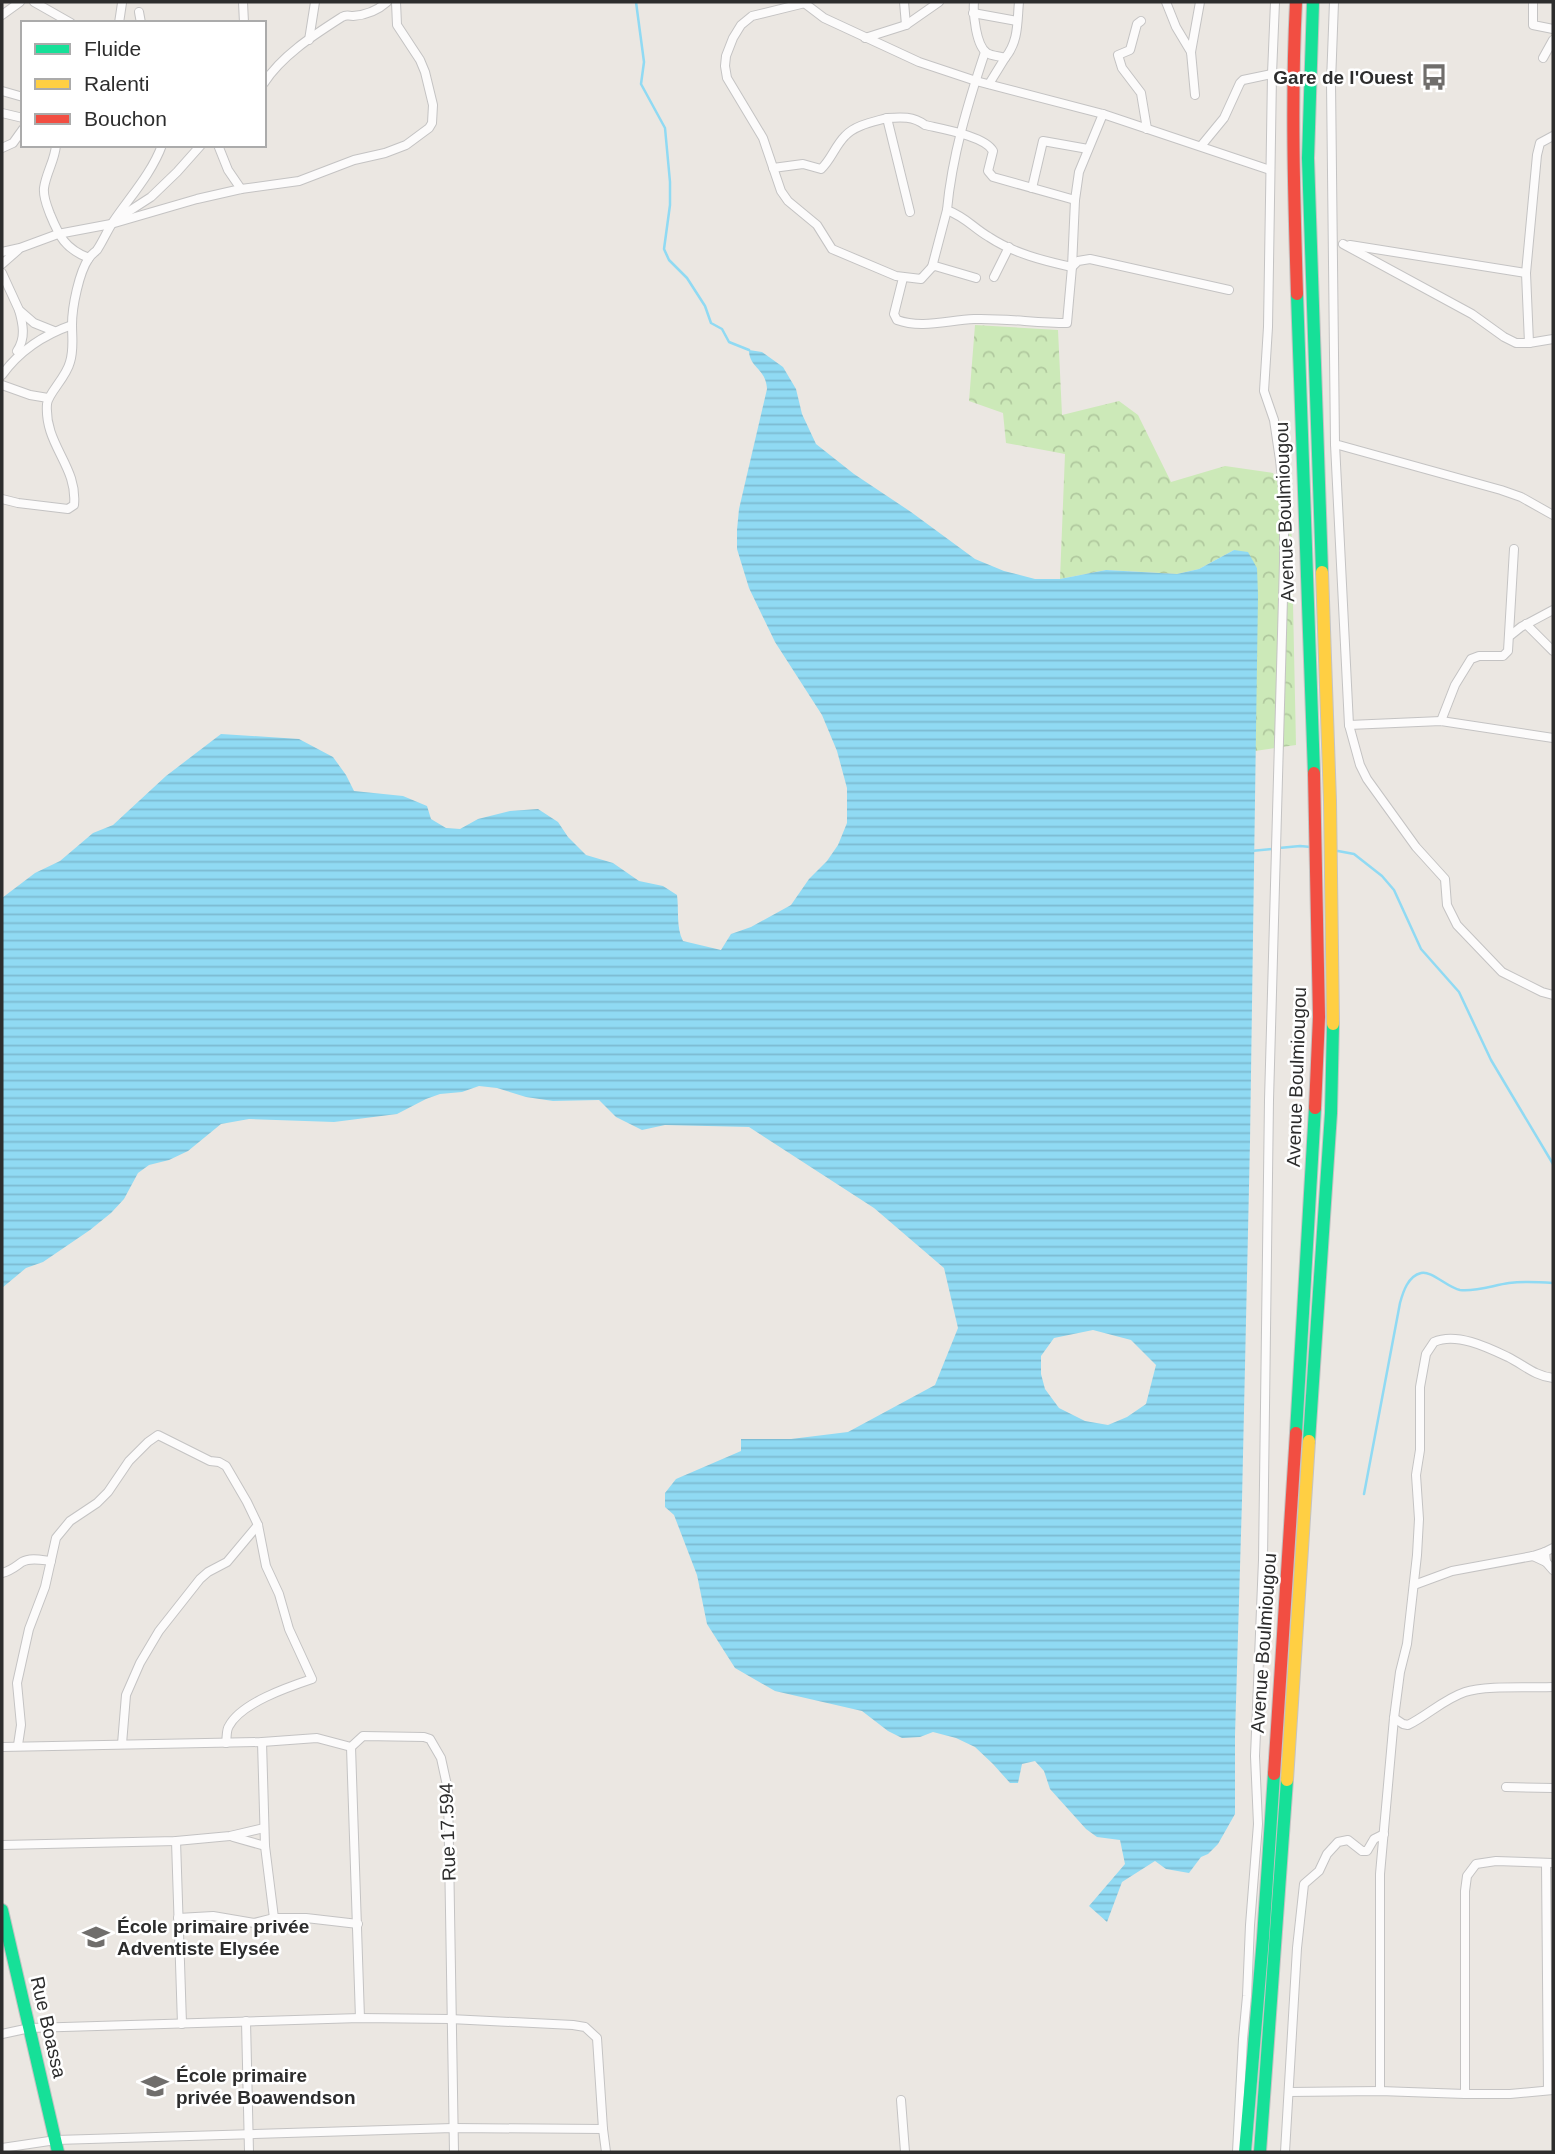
<svg xmlns="http://www.w3.org/2000/svg" width="1555" height="2154" font-family="Helvetica,sans-serif">
	<defs>
		<pattern id="forest-crowns" width="20" height="18" patternUnits="userSpaceOnUse" patternTransform="scale(1.75)"><rect width="20" height="18" fill="#cce9b8"/><path d="M2 6a3 3 0 1 1 6 0M12 15a3 3 0 1 1 6 0" fill="none" stroke="#b0c89e"/></pattern>
		<pattern id="water-rules" width="6" height="5" patternUnits="userSpaceOnUse" patternTransform="scale(1.75)"><rect width="6" height="5" fill="#90daf3"/><path d="M0 2.5h6" fill="none" stroke="#7cbbd1"/></pattern>
	</defs>
	<rect width="100%" height="100%" fill="#ebe7e2"/>
	<polygon fill="url(#forest-crowns)" points="975,325 1058,330 1062,415 1119,401 1138,415 1171,482 1225,466 1273,473 1291,509 1296,745 1255,751 1257,568 1234,550 1199,569 1177,574 1106,570 1060,579 1065,454 1006,443 1003,413 969,401"/>
	<path fill="url(#water-rules)" fill-rule="evenodd" d="M749 350 762 352 783 367 796 389 802 414 816 444 854 474 911 512 975 559 1004 571 1035 579H1060L1106 570 1177 574 1199 569 1234 550 1248 552 1257 568 1258 595 1250 1142 1242 1500 1235 1735V1814L1218 1844 1208 1854 1201 1857 1189 1873 1166 1869 1155 1861 1122 1882 1107 1922 1089 1906 1125 1864 1120 1840 1097 1837 1086 1829 1050 1789 1044 1771 1035 1761 1022 1764 1018 1783H1010L993 1764 975 1747 956 1738 933 1732 920 1737 902 1738 888 1731 862 1711 775 1691 735 1668 707 1624 697 1575 674 1515 665 1507V1493L676 1479 741 1451V1439H791L848 1432 935 1385 958 1328 944 1268 874 1208 749 1127 665 1125 642 1130 616 1117 599 1100 553 1101 526 1097 497 1088 479 1086 462 1092 440 1094 426 1099 397 1114 334 1122 249 1119 221 1124 188 1151 169 1160 149 1165 138 1173 124 1199 111 1213 90 1230 43 1262 26 1268 2 1288V898L35 873 60 861 93 833 113 825 166 776 221 734 299 739 333 757 346 775 354 791 403 796 427 806 431 819 446 828 460 829 478 819 510 811 538 809 558 822 568 837 586 855 613 863 639 881 663 886 677 895C679 909 676 928 683 941L721 950 731 934 751 927 791 905 809 879 827 861 838 845 847 823V788L837 751 822 715 775 642 749 588 737 549V530L739 509 767 389C766 368 749 368 749 350ZM1093 1330 1131 1340 1156 1365 1146 1404 1127 1417 1108 1425 1085 1421 1059 1408 1045 1389 1041 1374V1356L1054 1338Z"/>
	<g fill="none" stroke-linecap="round" stroke-linejoin="round">
		<g stroke="#90daf3" stroke-width="2.5">
			<polyline points="636,2 644,62 641,84 665,128 670,182 670,205 664,249 669,260 687,278 705,306 711,323 722,329 729,342 749,350"/>
			<polyline points="1279,848 1300,846 1311,847"/>
			<polyline points="1251,851 1273,849"/>
			<polyline points="1338,851 1354,854 1382,876 1394,890 1421,949 1459,992 1491,1060 1553,1164"/>
			<path d="M1364 1494 1400 1303C1403 1292 1408 1276 1421 1273 1431 1270 1448 1288 1460 1290 1476 1292 1494 1285 1509 1283 1524 1281 1539 1282 1553 1283"/>
		</g>
		<defs>
			<g id="street">
				<polyline points="34,2 71,23"/>
				<polyline points="243,2 244,23"/>
				<polyline points="803,2 824,18 919,62 976,81 1103,114 1270,170"/>
				<polyline points="904,2 906,25"/>
				<path d="M974 2C973 14 976 46 987 53 991 56 1000 56 1005 58L989 84"/>
				<polyline points="1166,2 1176,27 1191,52 1195,95"/>
				<polyline points="1334,2 1331,82 1335,444 1501,490 1521,497 1553,515"/>
				<polyline points="1533,2 1533,25 1553,29"/>
				<polyline points="805,3 752,16 741,25 733,38 726,56 725,66 727,78 763,138 781,191 788,201 817,225 832,249 896,276 921,279 932,267 935,266 976,278"/>
				<polyline points="139,12 141,23"/>
				<polyline points="973,13 1017,21"/>
				<polyline points="2,15 20,2"/>
				<polyline points="1141,21 1137,24 1130,50 1118,55 1122,68 1141,93 1147,129"/>
				<polyline points="119,23 122,3"/>
				<polyline points="865,38 906,25 939,2"/>
				<polyline points="309,40 315,2"/>
				<path d="M985 52C968 103 952 156 947 210 967 218 972 227 989 237 1013 253 1044 261 1072 267L1078 261 1090 259 1229 290"/>
				<polyline points="1191,52 1200,2"/>
				<path d="M1005 58C1019 41 1017 22 1019 2"/>
				<polyline points="1543,58 1553,40"/>
				<path d="M264 83C282 55 314 35 342 17 347 14 348 16 353 16 367 15 377 11 387 2"/>
				<polyline points="2,91 23,97"/>
				<polyline points="2,113 23,118"/>
				<path d="M887 118C901 117 913 116 925 125 942 129 985 136 993 151L988 171 993 177 1075 200"/>
				<path d="M56 145C55 160 46 173 44 188 43 197 47 206 50 214 59 236 65 249 89 258"/>
				<polyline points="218,145 228,170 241,189"/>
				<polyline points="1201,146 1224,118 1240,83 1243,80 1272,74"/>
				<polyline points="2,148 13,143 23,129"/>
				<path d="M773 168 803 164 821 169C831 160 835 146 845 136 855 125 873 122 887 118L910 212"/>
				<polyline points="1032,188 1043,141 1088,149"/>
				<polyline points="117,219 151,197 177,172 201,145"/>
				<polyline points="1343,244 1472,314 1504,337 1516,343 1529,343 1553,339"/>
				<polyline points="1350,245 1526,273"/>
				<polyline points="2,252 20,248 58,234 111,224 197,199 241,189 299,181 354,160 385,153 406,145 429,128 432,123 433,105 425,72 420,60 397,25 396,2"/>
				<polyline points="2,264 18,250"/>
				<polyline points="932,267 947,210"/>
				<polyline points="2,273 19,310 34,323 54,331"/>
				<polyline points="994,277 1009,247"/>
				<path d="M903 278 894 314 897 320C922 329 948 320 974 319 1005 318 1036 323 1067 323L1072 267 1075 200 1079 172 1103 114"/>
				<polyline points="1529,343 1526,273 1537,155 1540,143 1553,136"/>
				<path d="M17 351C26 338 23 324 19 310"/>
				<path d="M2 375C20 350 43 335 72 325"/>
				<polyline points="2,385 30,395 48,398"/>
				<polyline points="1335,444 1349,725 1360,765 1367,779 1416,847 1445,879 1447,905 1457,925 1502,972 1542,992 1553,995"/>
				<path d="M2 499 18 503 68 509 74 505C78 466 44 445 47 404 48 393 66 378 70 362 74 349 72 338 72 325 72 307 79 272 89 258 91 255 94 253 97 250 103 241 107 231 113 222 129 198 152 173 162 145"/>
				<polyline points="1526,624 1553,651"/>
				<polyline points="1511,635 1521,627 1553,610"/>
				<polyline points="1441,721 1455,685 1471,659 1479,656 1503,656 1508,651 1514,549"/>
				<polyline points="1349,725 1441,721 1553,738"/>
				<polyline points="1533,1556 1546,1562 1545,1552"/>
				<polyline points="1546,1562 1553,1570"/>
				<path d="M2 1573C11 1571 15 1567 22 1562 30 1557 42 1560 51 1561"/>
				<polyline points="1414,1585 1452,1571 1533,1556 1545,1552 1553,1548"/>
				<path d="M1394 1718 1403 1724 1408 1725C1428 1715 1444 1699 1465 1692 1485 1685 1530 1688 1553 1687"/>
				<polyline points="262,1742 265,1846 274,1918"/>
				<polyline points="122,1744 126,1695 140,1663 159,1631 200,1579 208,1572 227,1562 258,1525"/>
				<path d="M18 1745 21 1725 17 1683 29 1629 45 1587 56 1538 70 1521 97 1503 108 1492 129 1461 148 1442 158 1435 210 1461 219 1462 226 1466 247 1502 258 1525 266 1566 279 1594 289 1629 312 1679C288 1687 241 1703 229 1726 226 1730 227 1738 226 1743"/>
				<polyline points="2,1747 262,1742 317,1738 351,1747 363,1736 424,1737 430,1739 441,1758 448,1790 454,2152"/>
				<polyline points="351,1747 360,2018"/>
				<polyline points="1506,1787 1553,1788"/>
				<polyline points="233,1837 265,1846"/>
				<polyline points="176,1841 182,2024"/>
				<polyline points="2,1845 176,1841 230,1836 264,1828"/>
				<polyline points="1546,1863 1548,2090"/>
				<polyline points="178,1918 213,1916 254,1923 274,1918 306,1918 358,1924"/>
				<polyline points="246,2021 249,2152"/>
				<polyline points="2,2034 30,2028 360,2018 450,2019 573,2025 585,2027 597,2038 603,2129 606,2152"/>
				<path d="M1380 2091V1874L1394 1718 1400 1672 1407 1644 1417 1555 1419 1519 1416 1475 1420 1450V1387L1426 1354 1434 1342C1456 1332 1487 1347 1508 1357 1524 1365 1535 1376 1553 1378"/>
				<polyline points="1289,2092 1380,2091 1465,2094 1510,2094 1553,2090"/>
				<polyline points="1465,2094 1465,1891 1467,1876 1476,1864 1496,1861 1553,1863"/>
				<polyline points="901,2100 905,2152"/>
				<polyline points="2,2148 56,2140 453,2128 603,2129"/>
				<polyline points="1237,2152 1243,2039 1247,1996 1250,1925 1258,1824 1255,1756 1263,1560 1269,1100 1284,562 1284,498 1280,460 1274,420 1264,391 1268,327 1272,74 1275,2"/>
				<polyline points="1285,2152 1297,1948 1304,1884 1319,1871 1327,1854 1338,1842 1348,1840 1362,1851 1367,1851 1374,1839 1384,1834"/>
			</g>
			<g id="fast">
				<polyline points="1313,2 1308,158 1322,572"/>
				<polyline points="1297,294 1314,773"/>
				<polyline points="1296,1433 1315,1108"/>
				<polyline points="1309,1441 1331,1113 1333,1024"/>
				<polyline points="2,1910 58,2152"/>
				<polyline points="1245,2152 1263,1938 1274,1774"/>
				<polyline points="1260,2152 1287,1780"/>
			</g>
			<g id="slow">
				<polyline points="1322,572 1330,801 1333,1024"/>
				<polyline points="1287,1780 1309,1441"/>
			</g>
			<g id="jam">
				<path d="M1296 2C1291 100 1294 196 1297 294"/>
				<polyline points="1314,773 1319,1017 1315,1108"/>
				<polyline points="1274,1774 1296,1433"/>
			</g>
		</defs>
		<use href="#street" stroke="#c4c3c3" stroke-width="10"/>
		<use href="#fast" stroke="#c4c3c3" stroke-width="14"/>
		<use href="#slow" stroke="#c4c3c3" stroke-width="14"/>
		<use href="#jam" stroke="#c4c3c3" stroke-width="14"/>
		<use href="#street" stroke="#fcfbfb" stroke-width="8"/>
		<use href="#fast" stroke="#16e098" stroke-width="12"/>
		<use href="#slow" stroke="#ffcf43" stroke-width="12"/>
		<use href="#jam" stroke="#f24e42" stroke-width="12"/>
	</g>
	<defs>
		<symbol id="bus-bare" viewBox="-9 -9 18 18"><path d="M-5-6H5V4H4V6H2V4H-2V6H-4V4H-5ZM-3.5-4V0h7V-4ZM-3.5 1.2v1.5H-2V1.2ZM2 1.2v1.5H3.5V1.2Z" fill="#706e6c" stroke="#fff" stroke-width="2.5" paint-order="stroke"/></symbol>
		<symbol id="school-bare" viewBox="-9 -9 18 18"><path d="M0-5L7-2L0 1L-7-2ZM-4 1L0 2.5L4 1V4Q0 6-4 4Z" fill="#706e6c" stroke="#fff" stroke-width="2.5" paint-order="stroke"/></symbol>
	</defs>
	<g fill-rule="evenodd">
		<use href="#bus-bare" x="1415" y="58" width="38" height="38"/>
		<use href="#school-bare" x="77" y="1918" width="38" height="38"/>
		<use href="#school-bare" x="136" y="2067" width="38" height="38"/>
	</g>
	<g text-anchor="middle" stroke-width="5" stroke-linejoin="round" paint-order="stroke">
		<g font-size="19" font-weight="bold" fill="#2d2d2d" stroke="#fff" text-anchor="start">
			<text x="1413" y="84" text-anchor="end">Gare de l'Ouest</text>
			<text x="117" y="1933">École primaire privée<tspan x="117" dy="22">Adventiste Elysée</tspan></text>
			<text x="176" y="2082">École primaire<tspan x="176" dy="22">privée Boawendson</tspan></text>
		</g>
		<g font-size="19" fill="#2d2d2d" stroke="#fff">
			<text transform="translate(1284 512) rotate(-92)" y="7">Avenue Boulmiougou</text>
			<text transform="translate(1296 1077) rotate(-88)" y="7">Avenue Boulmiougou</text>
			<text transform="translate(1263 1643) rotate(-86)" y="7">Avenue Boulmiougou</text>
			<text transform="translate(447 1832) rotate(-92)" y="7">Rue 17.594</text>
			<text transform="translate(49 2027) rotate(77)" y="7">Rue Boassa</text>
		</g>
	</g>
	<rect width="1555" height="2154" fill="none" stroke="#2d2d2d" stroke-width="7"/>
	<rect x="21" y="21" width="245" height="126" fill="#ffffff" stroke="#ababab" stroke-width="2"/>
	<rect x="35" y="44" width="35" height="10" fill="#16e098" stroke="#ababab" stroke-width="2"/>
	<text x="84" y="56" font-size="21" fill="#2d2d2d">Fluide</text>
	<rect x="35" y="79" width="35" height="10" fill="#ffcf43" stroke="#ababab" stroke-width="2"/>
	<text x="84" y="91" font-size="21" fill="#2d2d2d">Ralenti</text>
	<rect x="35" y="114" width="35" height="10" fill="#f24e42" stroke="#ababab" stroke-width="2"/>
	<text x="84" y="126" font-size="21" fill="#2d2d2d">Bouchon</text>
</svg>
